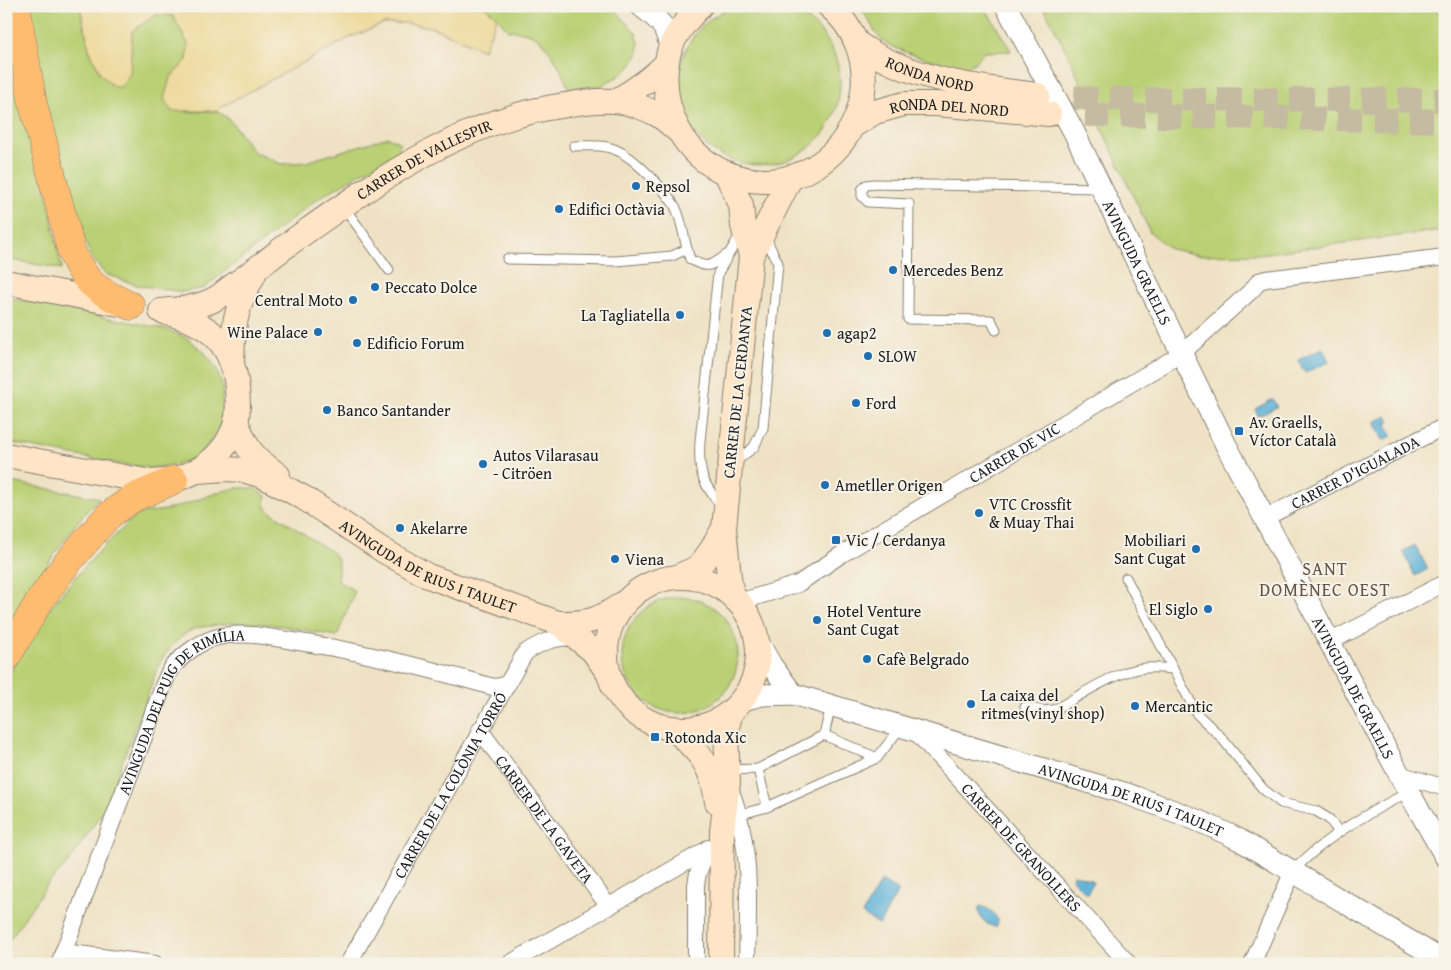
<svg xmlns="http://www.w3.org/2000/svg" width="1451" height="970" font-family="'Gentium Book Plus',serif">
	<rect width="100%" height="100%" fill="#f7f3e8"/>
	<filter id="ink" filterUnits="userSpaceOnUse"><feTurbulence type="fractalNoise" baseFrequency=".02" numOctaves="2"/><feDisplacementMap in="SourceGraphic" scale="10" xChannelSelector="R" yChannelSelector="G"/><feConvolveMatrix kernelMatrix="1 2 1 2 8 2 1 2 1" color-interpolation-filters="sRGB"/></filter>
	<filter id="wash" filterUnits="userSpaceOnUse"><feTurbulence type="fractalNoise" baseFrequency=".0096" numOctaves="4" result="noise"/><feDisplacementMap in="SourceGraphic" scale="20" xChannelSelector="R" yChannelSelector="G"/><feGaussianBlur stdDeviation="1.12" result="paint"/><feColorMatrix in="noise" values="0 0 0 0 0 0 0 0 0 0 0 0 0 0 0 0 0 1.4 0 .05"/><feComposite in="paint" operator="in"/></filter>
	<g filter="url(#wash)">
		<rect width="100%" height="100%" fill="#efe2c4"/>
		<g fill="#bad075" stroke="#6b7648">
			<circle cx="759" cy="84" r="81"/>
			<path d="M23 6H80L89 49 101 75C113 58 135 20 157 15 161 14 168 16 173 16L188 44 187 60 170 78 186 112 217 111 229 119 254 152 281 164 306 162 388 137 400 143 399 151 317 199 204 288 183 292 137 285 105 274 92 258 84 239 36 79Z"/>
			<path d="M484 6H612L636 33 639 43 638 55 630 67 619 76 598 87 568 88C564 73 549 46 536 37 528 32 517 31 508 30L497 17Z"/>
			<path d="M859 6H984L1011 51 984 52 974 63 964 69C944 63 890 52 878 36 871 26 867 15 859 6Z"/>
			<polygon points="1043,6 1431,6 1445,18 1445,230 1260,254 1199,255 1170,249 1150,232 1064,47"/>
			<polygon points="6,16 45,184 62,269 6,259 6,147 10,120 6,73"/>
			<polygon points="6,297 165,329 187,338 205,353 216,368 223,388 222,410 219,428 208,444 193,459 173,465 151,468 125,465 6,442"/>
			<path d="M6 481 99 498C60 538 35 586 6 634Z"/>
			<path d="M237 488H254L266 496 265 506 269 511 333 553 338 560V581L355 591 337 636C294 629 256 617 211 626 206 627 201 627 196 628 180 634 169 649 160 662L104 810 67 864 47 885 6 945V682C33 620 87 560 137 515 148 511 158 512 169 509 192 503 214 492 237 488Z"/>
			<circle cx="680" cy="655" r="58"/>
		</g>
		<polygon fill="#eeda9e" stroke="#857b5d" points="80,6 484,6 497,17 484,50 431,27 405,23 383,24 349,38 221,107 217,111 171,111 164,99 170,78 187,60 188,44 173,16 156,15 132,31 130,74 121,87 114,87 101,75 89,49"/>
		<g fill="#5bb0d7" stroke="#3c667a">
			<polygon points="1323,348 1329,362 1305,373 1298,360"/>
			<polygon points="1273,399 1277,407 1258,416 1255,409"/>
			<polygon points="1387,416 1390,422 1386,424 1392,436 1383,440 1374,422"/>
			<polygon points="1415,545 1428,569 1415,576 1403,551"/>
			<polygon points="1074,874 1091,880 1093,883 1087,894 1072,879"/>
			<polygon points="881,881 898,891 879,925 862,914"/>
			<path d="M981 906C990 909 997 914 998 923L996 927C987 926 977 917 979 907Z"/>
		</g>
	</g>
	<g filter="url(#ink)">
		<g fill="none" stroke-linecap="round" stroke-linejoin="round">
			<g stroke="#c5baa2" stroke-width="24" stroke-dasharray="24 12" stroke-linecap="butt">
				<polyline points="1038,95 1096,99 1445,100"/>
				<polyline points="1049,114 1445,121"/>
			</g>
			<defs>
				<g id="service">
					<path d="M574 146C588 146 603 144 616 150 633 156 666 191 675 206 683 222 684 242 690 259 706 269 711 267 726 255"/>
					<polyline points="344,207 389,270"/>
					<polyline points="507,259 616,261 672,256 687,249"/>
					<polyline points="996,330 991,320 908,319 909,204 868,202 862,196 862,190 866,185 874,184 1099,188"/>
					<polyline points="734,463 754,447 763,428 778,263 769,245 767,236"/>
					<path d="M723 508C702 483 698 473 700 441L718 273 740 235"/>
					<polyline points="1173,669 1197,714 1220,736 1263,789 1281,803 1316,811 1329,819 1339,832"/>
					<path d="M1025 707 1043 711 1054 710C1080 696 1116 670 1146 668 1155 667 1164 668 1173 669L1126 578"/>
					<polyline points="824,735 831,706"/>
					<polyline points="758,769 767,807"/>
					<polyline points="729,770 758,769 824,735 877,758"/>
					<polyline points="738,815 767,807 877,758 901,727"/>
					<path d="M1293 871C1324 838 1363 816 1403 795L1407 789"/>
				</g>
				<g id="minor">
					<path id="s1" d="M1265 518 1445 426"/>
					<path id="s2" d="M739 602 798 584 842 554 1181 354 1252 290 1259 281 1266 279 1445 257"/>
					<polyline points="1329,642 1445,583"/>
					<path id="s3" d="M480 730 609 907"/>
					<path id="s4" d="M914 730 1129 964"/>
					<polyline points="1399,774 1445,788"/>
					<path d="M730 788C753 848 748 902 747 964"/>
					<polyline points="63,952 155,964"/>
					<path id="s5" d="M59 964 162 689C165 682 167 674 172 668 183 654 201 641 218 637 242 631 269 637 293 641 361 651 427 668 493 687L502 686 509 682"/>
					<path id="s6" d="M348 964 525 653C542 641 556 637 576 637"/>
					<polyline points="509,964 708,849"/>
					<polyline points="696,964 696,885 698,873 708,848"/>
					<polyline points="1252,964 1293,871"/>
				</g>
				<g id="tertiary">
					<path d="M641 6C659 20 666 25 670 47"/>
					<path id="s7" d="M1006 6 1074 132 1226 445 1407 789 1445 856"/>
					<polyline points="757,640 771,665 793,694"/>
					<path id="s8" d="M742 700 762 695 793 694 1124 793C1164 807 1200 820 1238 839L1445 962"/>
				</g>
				<g id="secondary">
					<path d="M700 6C689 18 677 31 671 46 668 53 667 61 666 68 662 112 684 155 726 173 789 200 855 156 863 91 867 59 854 26 829 6"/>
					<path id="s9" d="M857 43C906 79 978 88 1038 95"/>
					<path d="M616 101C635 90 652 78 667 63"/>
					<path id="s10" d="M854 125 875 112 904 104H936L1049 114"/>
					<polyline points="726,173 741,205 743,226 751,256 724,528 729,577 732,594 735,599"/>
					<polyline points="751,256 791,177"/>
					<polyline points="6,282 119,304"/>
					<path id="s11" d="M161 311C179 309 197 308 213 300 219 297 225 292 231 287 257 270 279 250 304 233 383 177 467 118 566 105 582 102 598 100 615 101 628 102 646 108 658 115 665 119 672 126 678 131"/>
					<path d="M232 363C233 324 235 309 254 274"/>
					<path d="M236 421C247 451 253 457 278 475"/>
					<path d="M6 455 151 482C188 482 222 462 235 426 239 414 238 400 237 388 235 368 229 350 215 336 201 323 184 317 167 313"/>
					<path id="s12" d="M198 471 226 469 243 470 263 476 304 498 384 551 428 576 558 623 593 651 609 674"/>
					<polyline points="677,577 699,567 712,549 724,528"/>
					<circle cx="682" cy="653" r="76"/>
					<path d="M558 623C589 624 599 620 624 603"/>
					<path d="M673 728C700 753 712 764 717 802"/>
					<polyline points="721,964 722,831 728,783 726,731 731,712"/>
				</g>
				<path id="trunk" d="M16 6 33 104 71 250C85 285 98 291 131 306"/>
				<polyline id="motorway" points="6,658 40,600 67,563 108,516 133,498 174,480"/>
			</defs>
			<use href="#service" stroke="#867f70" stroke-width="11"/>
			<use href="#minor" stroke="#867f70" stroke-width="18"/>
			<use href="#tertiary" stroke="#867f70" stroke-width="23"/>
			<use href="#secondary" stroke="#867f70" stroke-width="26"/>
			<use href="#trunk" stroke="#867f70" stroke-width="29"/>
			<use href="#motorway" stroke="#867f70" stroke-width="29"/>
			<use href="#service" stroke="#fff" stroke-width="9"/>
			<use href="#minor" stroke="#fff" stroke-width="16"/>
			<use href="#tertiary" stroke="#fff" stroke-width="21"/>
			<use href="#secondary" stroke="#ffe4c6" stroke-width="24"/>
			<use href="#trunk" stroke="#febc71" stroke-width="28"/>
			<use href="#motorway" stroke="#febc71" stroke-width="28"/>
		</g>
	</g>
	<g fill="#1f6fb2" stroke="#f7f3e8" stroke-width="2">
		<circle cx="636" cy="186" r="5"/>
		<circle cx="559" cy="209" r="5"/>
		<circle cx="893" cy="270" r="5"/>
		<circle cx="375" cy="287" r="5"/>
		<circle cx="353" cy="300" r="5"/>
		<circle cx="680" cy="315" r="5"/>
		<circle cx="318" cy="332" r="5"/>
		<circle cx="827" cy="333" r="5"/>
		<circle cx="357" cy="343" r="5"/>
		<circle cx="868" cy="356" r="5"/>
		<circle cx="856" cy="403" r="5"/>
		<circle cx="327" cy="410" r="5"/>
		<rect x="1234" y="426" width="10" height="10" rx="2.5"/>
		<circle cx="483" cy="464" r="5"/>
		<circle cx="825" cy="485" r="5"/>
		<circle cx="979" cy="513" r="5"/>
		<circle cx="400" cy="528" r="5"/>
		<rect x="831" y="535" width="10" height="10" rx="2.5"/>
		<circle cx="1196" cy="549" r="5"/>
		<circle cx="615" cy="559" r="5"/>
		<circle cx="1208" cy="609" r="5"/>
		<circle cx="817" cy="620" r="5"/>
		<circle cx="867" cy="659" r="5"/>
		<circle cx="971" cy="704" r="5"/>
		<circle cx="1135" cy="706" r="5"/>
		<rect x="650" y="732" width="10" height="10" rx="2.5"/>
	</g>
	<g text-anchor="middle" stroke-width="4" stroke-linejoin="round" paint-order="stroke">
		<g font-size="16" fill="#1c1c1c" stroke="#f7f3e8">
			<text dy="6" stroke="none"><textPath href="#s9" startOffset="80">RONDA NORD</textPath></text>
			<text dy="6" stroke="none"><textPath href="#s10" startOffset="100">RONDA DEL NORD</textPath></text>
			<text dy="6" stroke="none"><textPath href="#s11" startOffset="308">CARRER DE VALLESPIR</textPath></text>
			<text dy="6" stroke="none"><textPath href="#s7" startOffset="288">AVINGUDA GRAELLS</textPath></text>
			<text transform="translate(737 392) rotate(-84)" y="6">CARRER DE LA CERDANYA</text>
			<text dy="6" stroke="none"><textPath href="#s2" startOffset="315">CARRER DE VIC</textPath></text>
			<text dy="6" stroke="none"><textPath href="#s1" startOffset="101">CARRER D'IGUALADA</textPath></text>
			<text dy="6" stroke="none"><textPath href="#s12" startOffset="255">AVINGUDA DE RIUS I TAULET</textPath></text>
			<text dy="6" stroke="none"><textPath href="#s7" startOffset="765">AVINGUDA DE GRAELLS</textPath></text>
			<text dy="6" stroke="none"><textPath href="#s5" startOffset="291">AVINGUDA DEL PUIG DE RIMÍLIA</textPath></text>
			<text dy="6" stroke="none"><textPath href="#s6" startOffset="206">CARRER DE LA COLÒNIA TORRÓ</textPath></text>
			<text dy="6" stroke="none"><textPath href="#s8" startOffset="406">AVINGUDA DE RIUS I TAULET</textPath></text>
			<text dy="6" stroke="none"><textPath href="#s3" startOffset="110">CARRER DE LA GAVETA</textPath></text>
			<text dy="6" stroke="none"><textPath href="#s4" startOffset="159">CARRER DE GRANOLLERS</textPath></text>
		</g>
		<g font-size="16" fill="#1c1c1c" stroke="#f7f3e8" text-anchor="start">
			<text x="646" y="192">Repsol</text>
			<text x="569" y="215">Edifici Octàvia</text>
			<text x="903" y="276">Mercedes Benz</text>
			<text x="385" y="293">Peccato Dolce</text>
			<text x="343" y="306" text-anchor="end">Central Moto</text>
			<text x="670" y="321" text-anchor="end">La Tagliatella</text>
			<text x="308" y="338" text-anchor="end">Wine Palace</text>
			<text x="837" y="339">agap2</text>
			<text x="367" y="349">Edificio Forum</text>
			<text x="878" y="362">SLOW</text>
			<text x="866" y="409">Ford</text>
			<text x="337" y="416">Banco Santander</text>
			<text x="1249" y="428">Av. Graells,<tspan x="1249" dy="18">Víctor Català</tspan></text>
			<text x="493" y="461">Autos Vilarasau<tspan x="493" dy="18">- Citröen</tspan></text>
			<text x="835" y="491">Ametller Origen</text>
			<text x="989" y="510">VTC Crossfit<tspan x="989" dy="18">&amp; Muay Thai</tspan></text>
			<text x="410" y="534">Akelarre</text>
			<text x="846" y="546">Vic / Cerdanya</text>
			<text x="1186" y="546" text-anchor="end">Mobiliari<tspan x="1186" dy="18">Sant Cugat</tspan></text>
			<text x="625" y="565">Viena</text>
			<text x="1198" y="615" text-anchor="end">El Siglo</text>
			<text x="827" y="617">Hotel Venture<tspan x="827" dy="18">Sant Cugat</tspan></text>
			<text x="877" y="665">Cafè Belgrado</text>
			<text x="981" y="701">La caixa del<tspan x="981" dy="18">ritmes(vinyl shop)</tspan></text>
			<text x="1145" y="712">Mercantic</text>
			<text x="665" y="743">Rotonda Xic</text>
		</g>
		<g font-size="18" letter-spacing="1" fill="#635246" stroke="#f7f3e8">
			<text x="1325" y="575">SANT<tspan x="1325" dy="21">DOMÈNEC OEST</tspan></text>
		</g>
	</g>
	<rect width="1451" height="970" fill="none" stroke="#f7f3e8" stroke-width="25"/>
</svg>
